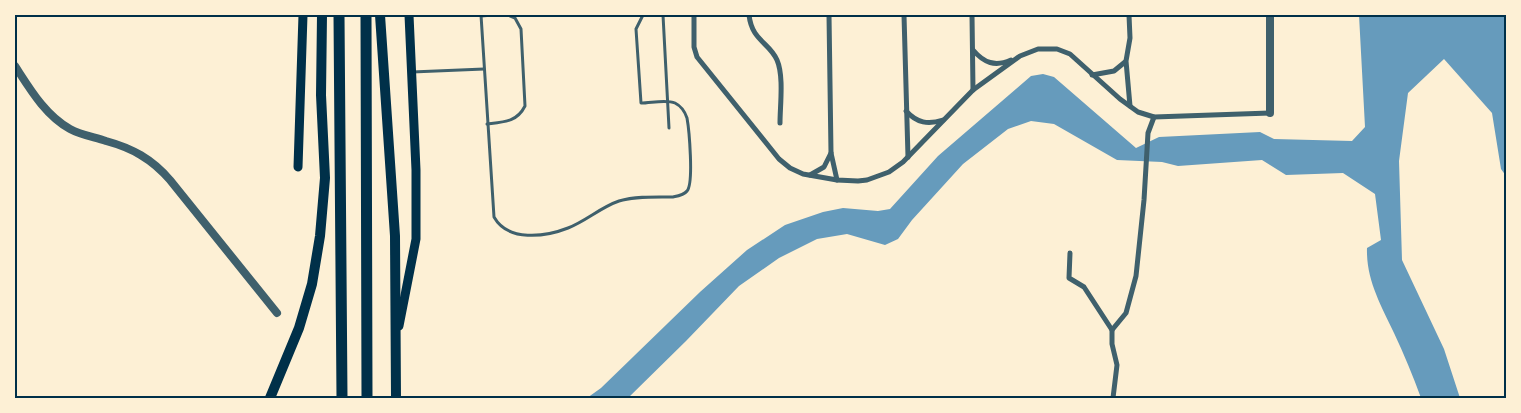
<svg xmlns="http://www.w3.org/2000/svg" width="1521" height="413" font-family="Ubuntu,sans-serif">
	<rect width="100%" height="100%" fill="#fdf0d5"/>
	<path fill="#669bbc" d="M1359 15H1506V176L1501 169 1492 113 1444 59 1408 93 1399 161 1402 260 1444 349 1460 398H1421C1413 376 1404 354 1394 333 1381 305 1366 280 1367 248L1381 240 1375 194 1343 173 1286 175 1262 160 1178 166 1162 162 1117 160 1054 124 1031 121 1008 129 963 164 912 220 898 239 885 245 847 234 817 239 779 258 739 286 686 341 628 398H587L601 388 700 292 747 250 785 225 823 212 843 208 878 211 890 209 938 156 1031 76 1043 74 1054 77 1136 148 1159 137 1260 132 1274 139 1352 141 1365 127Z"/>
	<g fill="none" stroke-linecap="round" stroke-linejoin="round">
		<g stroke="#3f606c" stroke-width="3">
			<path d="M481 15 494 217C508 242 545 237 568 228 586 221 601 207 619 201 636 196 656 197 673 197 678 196 684 195 687 191 694 183 689 129 687 118 685 112 681 106 675 103 666 99 651 103 641 103L636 29 643 15"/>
			<polyline points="663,15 669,128"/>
			<polyline points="481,16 493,15"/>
			<polyline points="412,72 484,69"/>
			<path d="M487 124C504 122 517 122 525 106L521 29 515 18 508 15"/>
		</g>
		<g stroke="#3f606c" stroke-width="5">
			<polyline points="694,15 694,47 697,57 779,159 790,168 803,174 837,180 858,181 867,180 889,172 903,162 973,90 1020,56 1038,49 1057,49 1070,54 1120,99 1138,112 1154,117 1270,113"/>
			<path d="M749 15C752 41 769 42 777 60 784 76 780 106 780 123"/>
			<polyline points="829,15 831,153 837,180"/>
			<polyline points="904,15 908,157"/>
			<polyline points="972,15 973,90"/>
			<polyline points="1129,15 1130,38 1126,61 1130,106"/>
			<path d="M973 50C984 63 995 67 1011 60"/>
			<polyline points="1092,75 1114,71 1125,62"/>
			<path d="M906 111C917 123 928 125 943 120"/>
			<polyline points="810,175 824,167 831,153"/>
			<polyline points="1070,253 1069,278 1084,287 1112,330"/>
			<polyline points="1113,398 1117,365 1112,344 1112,330 1126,313 1136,276 1144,200 1148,133 1154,117"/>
		</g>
		<g stroke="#3f606c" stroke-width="8">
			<path d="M15 66C30 89 45 115 70 129 81 135 94 137 106 141 132 148 152 159 170 180L277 313"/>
			<polyline points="1270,113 1270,15"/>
		</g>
		<g stroke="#003049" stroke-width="9">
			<polyline points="298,167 303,15"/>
			<polyline points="399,326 416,239 416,170 409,15"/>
		</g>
		<g stroke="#003049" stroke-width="10">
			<polyline points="380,15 395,236 396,398"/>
			<polyline points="270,398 299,328 312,284 320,236 325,178 321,95 322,15"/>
		</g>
		<g stroke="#003049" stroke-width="11">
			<polyline points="339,15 342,398"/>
			<polyline points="366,15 367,398"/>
		</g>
	</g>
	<rect width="1521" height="413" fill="none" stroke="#fdf0d5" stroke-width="32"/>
	<rect x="16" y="16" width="1489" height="381" fill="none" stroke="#003049" stroke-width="2"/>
</svg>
